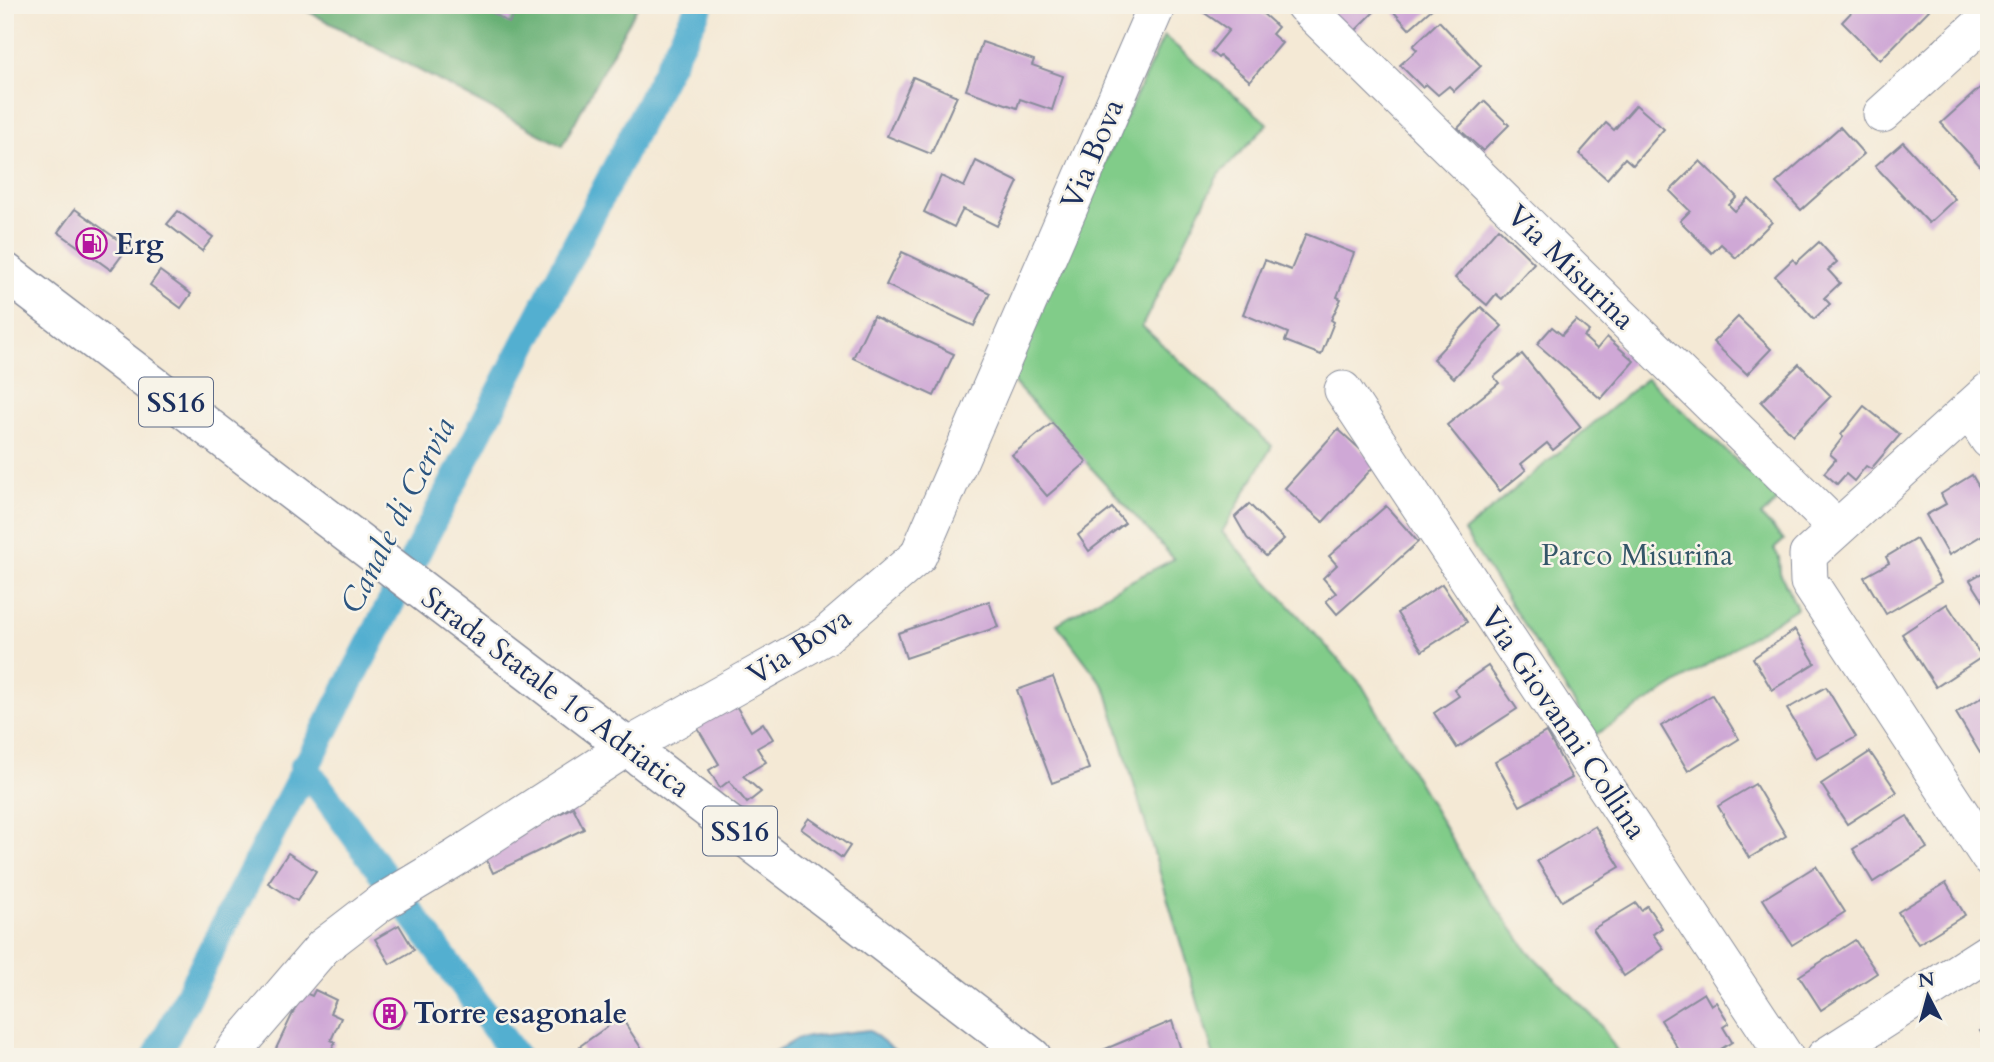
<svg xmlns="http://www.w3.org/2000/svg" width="1994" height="1062" font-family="Cardo,serif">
	<rect width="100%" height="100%" fill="#f7f3e8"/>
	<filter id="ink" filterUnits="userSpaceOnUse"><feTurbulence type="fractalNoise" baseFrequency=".0143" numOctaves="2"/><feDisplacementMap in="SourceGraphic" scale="14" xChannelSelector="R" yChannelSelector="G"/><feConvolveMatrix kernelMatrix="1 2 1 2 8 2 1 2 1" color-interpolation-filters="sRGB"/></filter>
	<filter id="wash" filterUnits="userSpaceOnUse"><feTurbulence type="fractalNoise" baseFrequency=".00686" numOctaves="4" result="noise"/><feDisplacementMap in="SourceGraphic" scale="28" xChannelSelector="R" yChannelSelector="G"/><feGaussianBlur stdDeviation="1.57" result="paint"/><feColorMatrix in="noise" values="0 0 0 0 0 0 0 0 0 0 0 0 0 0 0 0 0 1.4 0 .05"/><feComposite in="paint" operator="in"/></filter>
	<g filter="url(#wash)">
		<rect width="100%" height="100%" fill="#f4e9d5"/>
		<g fill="#81cc89" stroke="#4e7e74" stroke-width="2">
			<polygon points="1164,36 1268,124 1217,177 1142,326 1272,446 1222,532 1362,685 1473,876 1530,953 1599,1023 1621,1057 1214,1057 1106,689 1057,624 1115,589 1174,559 1005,373"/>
			<polygon points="1647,378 1779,500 1761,516 1784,540 1774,549 1779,557 1780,573 1797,608 1595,735 1464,532"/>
		</g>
		<polygon fill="#68b075" stroke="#42706a" stroke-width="2" points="296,5 638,5 562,146"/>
		<polygon fill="#52afd0" stroke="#366f97" stroke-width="2" points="869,1030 903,1057 767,1057 799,1038"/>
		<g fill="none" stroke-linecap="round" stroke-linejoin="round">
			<polyline stroke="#52afd0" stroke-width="8" points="403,1057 406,1057"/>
			<g stroke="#52afd0" stroke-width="28">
				<polyline points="304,766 516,1057"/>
				<polyline points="156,1057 700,5"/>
			</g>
		</g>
		<g id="blocks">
			<g fill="#cfa8d6">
				<polygon points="479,5 520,5 509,23"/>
				<polygon points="1193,5 1253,5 1278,27 1272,34 1282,43 1250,81 1220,56 1218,58 1211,52 1229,30"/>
				<polygon points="1321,5 1375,5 1378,8 1351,35"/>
				<polygon points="1399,5 1432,5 1434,7 1409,29 1393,11"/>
				<polygon points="1858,5 1924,5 1929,10 1880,60 1842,22"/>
				<polygon points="1439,21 1481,66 1454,91 1449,86 1438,95 1426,84 1422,87 1400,65 1417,50 1413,46"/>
				<polygon points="982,42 1034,60 1032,65 1063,76 1052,110 1020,99 1017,108 966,90"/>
				<polygon points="913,77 957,96 931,154 887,136"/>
				<polygon points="1980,88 1989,97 1989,165 1984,170 1941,123"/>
				<polygon points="1484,101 1509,125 1483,151 1458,128"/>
				<polygon points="1636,105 1664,129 1633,165 1625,158 1607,179 1579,154 1606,123 1614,130"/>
				<polygon points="1840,127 1864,154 1801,210 1776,183"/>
				<polygon points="1903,142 1955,199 1929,223 1875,166"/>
				<polygon points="976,161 1018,182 997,226 963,209 954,227 924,212 941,176 964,187"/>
				<polygon points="1700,161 1737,197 1729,205 1735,211 1748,198 1772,222 1736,258 1721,244 1712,253 1680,221 1690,211 1670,191"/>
				<polygon points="75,209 128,247 111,270 58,232"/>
				<polygon points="178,211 213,237 202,251 167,224"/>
				<polygon points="1498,228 1534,263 1502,299 1496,294 1487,305 1455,278"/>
				<polygon points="1306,234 1354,253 1337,297 1341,299 1331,320 1334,322 1321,355 1285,341 1288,333 1243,314 1265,260 1291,270"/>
				<polygon points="1819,242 1837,262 1828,270 1840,283 1824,298 1830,304 1814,319 1775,276 1793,259 1796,263"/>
				<polygon points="902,252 990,293 974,326 886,285"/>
				<polygon points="160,271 191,294 181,308 150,285"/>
				<polygon points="1481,307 1502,326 1454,378 1433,359"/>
				<polygon points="873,316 954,354 934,396 853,358"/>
				<polygon points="1738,317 1771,349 1747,374 1713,342"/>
				<polygon points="1576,320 1589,331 1584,337 1597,349 1607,337 1634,361 1601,399 1537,344 1552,327 1562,335"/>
				<polygon points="1522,354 1581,427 1553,450 1547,443 1521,464 1526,470 1500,491 1447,425 1499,383 1494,377"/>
				<polygon points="1799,364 1831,396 1793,435 1761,402"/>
				<polygon points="1864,406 1900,435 1871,469 1866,466 1854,481 1846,474 1837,484 1824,473 1836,459 1830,454 1843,437 1841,435"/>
				<polygon points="1052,423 1087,462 1047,496 1012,455"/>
				<polygon points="1338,429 1376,464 1323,522 1285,488"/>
				<polygon points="1972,475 1989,504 1989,531 1949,555 1926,515 1946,504 1941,494"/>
				<polygon points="1249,504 1284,539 1266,556 1247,538 1235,517"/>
				<polygon points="1386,506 1418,542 1337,614 1326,601 1336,593 1323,578 1337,565 1329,556"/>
				<polygon points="1112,508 1125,523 1089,551 1078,535"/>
				<polygon points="1916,539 1941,582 1886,614 1864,577 1889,563 1886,557"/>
				<polygon points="1989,569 1989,610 1970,580"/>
				<polygon points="1442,584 1467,622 1422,651 1397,613"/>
				<polygon points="989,601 998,627 906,658 898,633"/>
				<polygon points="1947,604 1982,657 1936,687 1902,634"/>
				<polygon points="1795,630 1815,663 1772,690 1753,658"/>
				<polygon points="1488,666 1517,709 1457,748 1434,713 1459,696 1454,689"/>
				<polygon points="1053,677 1089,769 1052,783 1017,690"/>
				<polygon points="1826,687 1856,737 1817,759 1787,709"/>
				<polygon points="1989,693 1989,748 1980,753 1956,713"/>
				<polygon points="1712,695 1739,739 1688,771 1661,726"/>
				<polygon points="732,699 751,731 763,723 773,739 757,748 766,762 743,776 761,792 747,803 729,781 720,788 709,770 719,764 694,722"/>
				<polygon points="1546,732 1572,778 1520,806 1495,762"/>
				<polygon points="1870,752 1897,792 1847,824 1821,784"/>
				<polygon points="1755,784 1786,836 1749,858 1718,806"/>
				<polygon points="573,807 584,829 493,873 483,852"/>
				<polygon points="1907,816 1927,848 1873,882 1853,849"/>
				<polygon points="809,818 850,846 842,858 801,829"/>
				<polygon points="1595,826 1620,867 1562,901 1537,861"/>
				<polygon points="288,853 316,871 297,901 268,883"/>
				<polygon points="1816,866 1845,912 1792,945 1763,899"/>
				<polygon points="1946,883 1965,915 1918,944 1898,912"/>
				<polygon points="1636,903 1641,910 1647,906 1662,928 1653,934 1664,949 1624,976 1593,929"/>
				<polygon points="399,925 414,950 390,964 375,939"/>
				<polygon points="1855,940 1877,973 1821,1010 1799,976"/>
				<polygon points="315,990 336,1000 330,1013 341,1018 331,1040 335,1042 328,1057 272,1057 303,992 312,996"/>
				<polygon points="1704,993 1711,1005 1716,1002 1729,1023 1723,1027 1732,1042 1708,1057 1683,1057 1661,1020"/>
				<polygon points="382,1000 398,1000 407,1012 398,1028 383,1027 374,1014"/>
				<polygon points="621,1017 647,1057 587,1057 580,1046"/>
				<polygon points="1172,1021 1183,1057 1109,1057 1103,1050"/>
				<polygon points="1989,1026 1989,1044 1980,1031"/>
			</g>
		</g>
	</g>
	<g filter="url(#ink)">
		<use href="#blocks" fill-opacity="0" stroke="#888c9a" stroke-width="2"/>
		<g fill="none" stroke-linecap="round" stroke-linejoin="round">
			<defs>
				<g id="minor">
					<polyline points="1304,5 1837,528"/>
					<polyline points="1882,114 1989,17"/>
					<polyline points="1343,390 1785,1057"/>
					<polyline points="1989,391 1808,555 1809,582 1989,857"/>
					<polyline points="1969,409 1989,440"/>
					<polyline points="231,1057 238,1046 323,947 379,904 457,857 629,746 825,636 918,556 1157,5"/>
					<polyline points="1825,1057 1989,952"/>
				</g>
				<path id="major" d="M5 272C348 534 691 794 1032 1057"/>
			</defs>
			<use href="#minor" stroke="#888c9a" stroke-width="39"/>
			<use href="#major" stroke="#888c9a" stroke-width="41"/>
			<use href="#minor" stroke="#fff" stroke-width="37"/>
			<use href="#major" stroke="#fff" stroke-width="38"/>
		</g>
	</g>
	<defs>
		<symbol id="fuel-ring" viewBox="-11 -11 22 22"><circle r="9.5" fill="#f7f3e8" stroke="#b5179e" stroke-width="1.5"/><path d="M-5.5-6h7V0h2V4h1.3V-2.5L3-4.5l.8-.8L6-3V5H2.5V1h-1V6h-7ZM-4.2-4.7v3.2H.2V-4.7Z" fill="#b5179e"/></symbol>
		<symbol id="building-ring" viewBox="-11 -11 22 22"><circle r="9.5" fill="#f7f3e8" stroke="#b5179e" stroke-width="1.5"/><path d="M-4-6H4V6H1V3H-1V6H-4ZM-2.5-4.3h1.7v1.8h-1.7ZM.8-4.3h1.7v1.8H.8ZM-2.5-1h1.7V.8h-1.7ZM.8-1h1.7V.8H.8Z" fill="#b5179e"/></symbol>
	</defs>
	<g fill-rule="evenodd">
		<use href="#fuel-ring" x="74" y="226" width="35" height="35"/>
		<use href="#building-ring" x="372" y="996" width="35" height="35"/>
	</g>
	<g text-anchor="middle" stroke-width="5" stroke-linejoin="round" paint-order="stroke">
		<g fill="#f7f3e8" stroke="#5d6a87" stroke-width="2">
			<rect x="139" y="377.5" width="74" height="49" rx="5"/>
			<rect x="703" y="806.5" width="74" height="49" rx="5"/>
		</g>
		<g font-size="28" font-weight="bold" fill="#1b2f5e">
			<text x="176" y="412">SS16</text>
			<text x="740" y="841">SS16</text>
		</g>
		<g font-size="30" fill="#1b2f5e" stroke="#f7f3e8">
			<text transform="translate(1092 154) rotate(-67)" y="10">Via Bova</text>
			<text transform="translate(1571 267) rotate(44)" y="10">Via Misurina</text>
			<text transform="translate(799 646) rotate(-33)" y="10">Via Bova</text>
			<text transform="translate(556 692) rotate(37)" y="10">Strada Statale 16 Adriatica</text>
			<text transform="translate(1564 723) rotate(56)" y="10">Via Giovanni Collina</text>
		</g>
		<g font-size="30" font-weight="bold" fill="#1b2f5e" stroke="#f7f3e8" text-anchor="start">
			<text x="115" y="254">Erg</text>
			<text x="413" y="1023">Torre esagonale</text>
		</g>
		<g font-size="30" fill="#345669" stroke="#f7f3e8">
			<text x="1637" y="565">Parco Misurina</text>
		</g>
		<g font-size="32" font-style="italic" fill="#2c5580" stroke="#f7f3e8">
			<text transform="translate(397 515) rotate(-63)" y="11">Canale di Cervia</text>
		</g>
	</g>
	<rect width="1994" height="1062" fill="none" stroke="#f7f3e8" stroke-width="28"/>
	<g transform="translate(1928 996) rotate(354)" stroke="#f7f3e8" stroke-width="5" paint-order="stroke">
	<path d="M0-5L12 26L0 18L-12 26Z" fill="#1b2f5e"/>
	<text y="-10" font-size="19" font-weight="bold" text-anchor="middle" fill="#1b2f5e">N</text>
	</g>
</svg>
